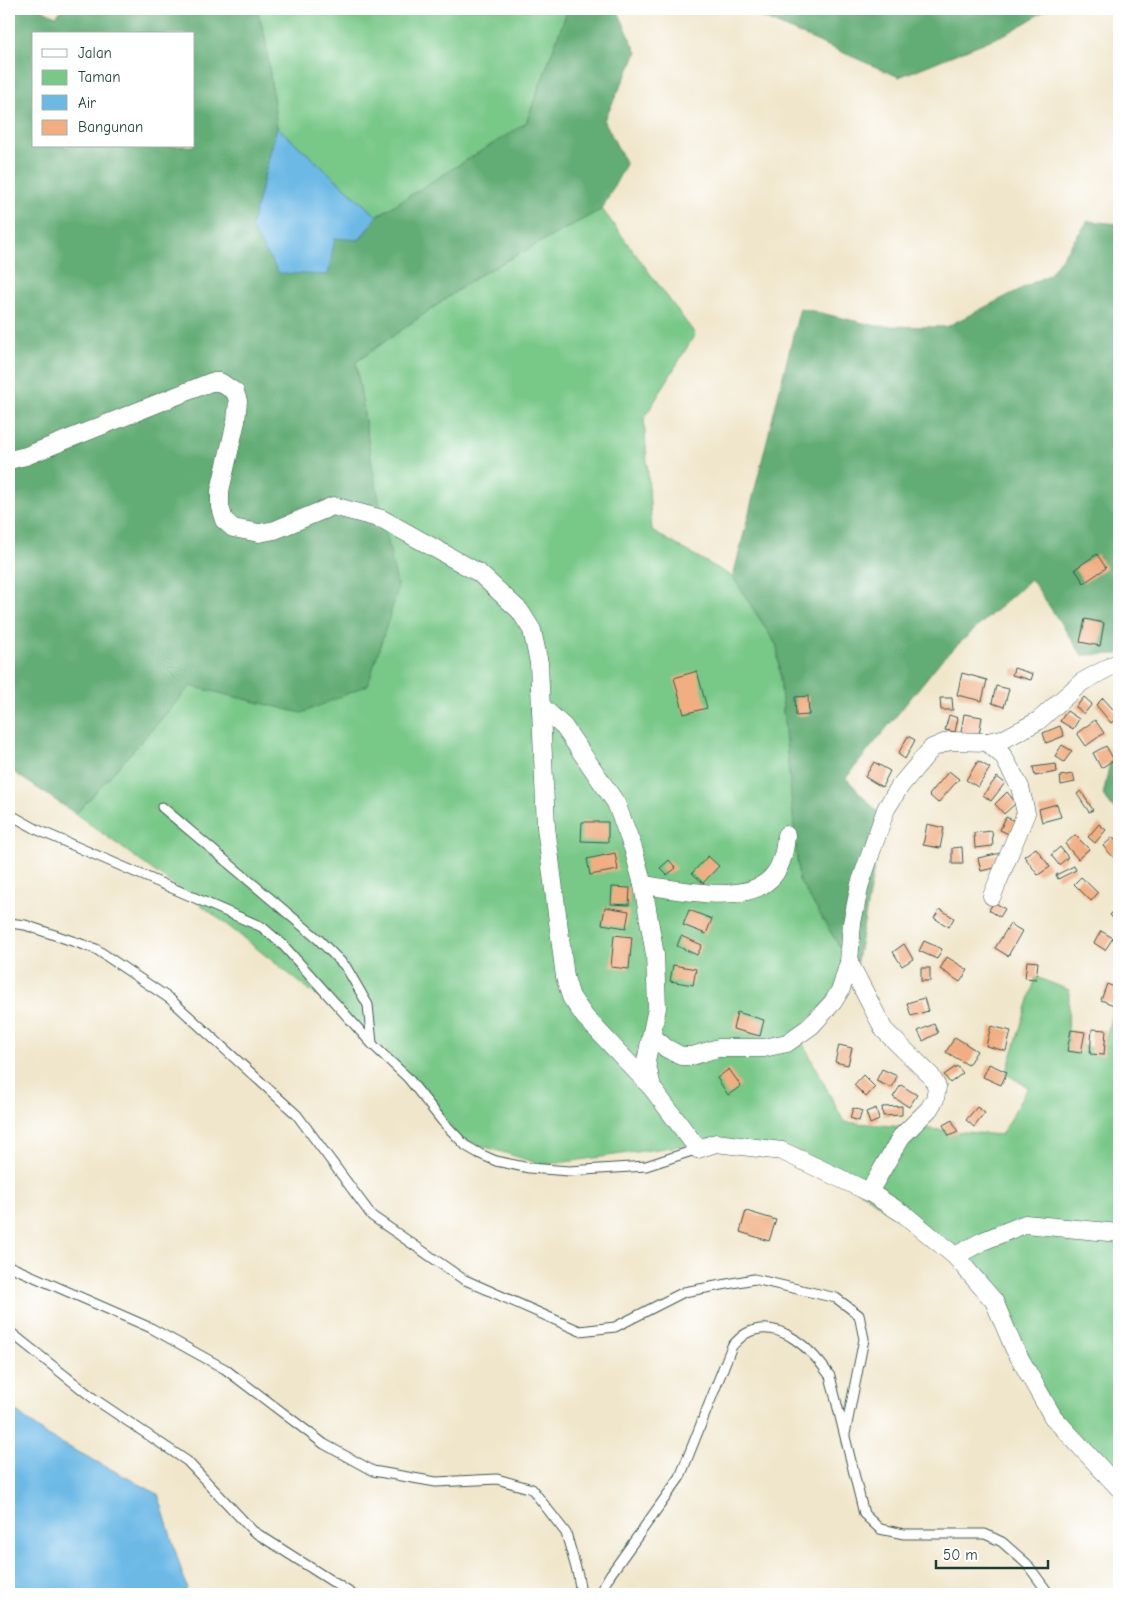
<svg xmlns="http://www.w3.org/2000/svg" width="1128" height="1603" font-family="'Comic Neue',sans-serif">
	<rect width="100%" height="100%" fill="#fff"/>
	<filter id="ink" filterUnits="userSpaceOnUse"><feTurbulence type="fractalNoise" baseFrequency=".02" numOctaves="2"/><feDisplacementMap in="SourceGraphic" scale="10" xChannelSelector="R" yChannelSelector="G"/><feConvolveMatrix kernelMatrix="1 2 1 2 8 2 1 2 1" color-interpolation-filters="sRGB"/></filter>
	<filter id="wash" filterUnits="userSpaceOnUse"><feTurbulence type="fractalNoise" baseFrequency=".0096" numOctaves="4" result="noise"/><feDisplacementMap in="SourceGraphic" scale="20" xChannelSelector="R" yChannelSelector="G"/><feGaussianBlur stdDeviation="1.12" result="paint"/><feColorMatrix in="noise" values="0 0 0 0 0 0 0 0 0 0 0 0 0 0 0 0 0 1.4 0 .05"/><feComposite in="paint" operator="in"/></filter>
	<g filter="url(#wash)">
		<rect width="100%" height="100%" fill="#f0e6cb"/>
		<g fill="#78c888" stroke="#4c825e">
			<polygon points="257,9 568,9 526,123 377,216 277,127 265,37"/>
			<polygon points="602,209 695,334 644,419 652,531 733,577 777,646 799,880 855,972 797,1032 844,1122 1001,1135 1028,1087 1006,1074 1036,977 1069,990 1068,1042 1103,1051 1117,992 1119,993 1119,1491 1044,1406 966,1264 804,1153 722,1140 543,1165 461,1139 387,1051 213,914 76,814 191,686 302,713 372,466 356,362 478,276"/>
		</g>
		<g fill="#62ac74" stroke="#407454" fill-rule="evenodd">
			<path d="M9 9H41L56 16 62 9H257L265 37 277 127 251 228 359 240 377 216 526 123 568 9H617L637 53 604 120 626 164 602 209 478 276 356 362 372 466 398 589 368 685 302 713 191 686 76 814 9 769ZM34 34H194V146H34Z"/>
			<polygon points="743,9 1048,9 1010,32 899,77"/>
			<polygon points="1088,221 1119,224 1119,654 1082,655 1031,579 943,658 846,778 883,818 855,972 799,880 777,646 733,577 800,308 876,326 946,327 1050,274"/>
			<polygon points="1119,720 1119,816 1103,795"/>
		</g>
		<g fill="#6cb9e6" stroke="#467b8d">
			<polygon points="277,127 377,216 359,240 335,238 328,275 279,273 251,228"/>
			<polygon points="9,1406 46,1435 158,1494 187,1589 183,1594 9,1594"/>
		</g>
		<g id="blocks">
			<g fill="#f1ae82">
				<polygon points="1097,554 1106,568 1084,583 1075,569"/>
				<polygon points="1085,619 1104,623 1100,646 1080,642"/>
				<polygon points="1014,668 1033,674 1031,680 1012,675"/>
				<polygon points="697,671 707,708 684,714 674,678"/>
				<polygon points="962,673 987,680 982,701 957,695"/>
				<polygon points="996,686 1009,689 1004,707 992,703"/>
				<polygon points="808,696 809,715 796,716 795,697"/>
				<polygon points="1084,697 1092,704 1084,714 1076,707"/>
				<polygon points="940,698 952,698 953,710 941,710"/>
				<polygon points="1103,698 1119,716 1111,723 1096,705"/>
				<polygon points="1067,711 1079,719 1073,729 1060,721"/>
				<polygon points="964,714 982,717 979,735 961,732"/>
				<polygon points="949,715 958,718 955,732 945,730"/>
				<polygon points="1095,720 1104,733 1086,746 1077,733"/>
				<polygon points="1060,726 1064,736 1046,743 1043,733"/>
				<polygon points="908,736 915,740 905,759 898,754"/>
				<polygon points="1062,745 1072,751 1064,762 1055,756"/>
				<polygon points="1106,746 1114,760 1101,768 1093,753"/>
				<polygon points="978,761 990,768 978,787 966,780"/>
				<polygon points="874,762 890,771 882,787 865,777"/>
				<polygon points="1056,764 1057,772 1035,776 1033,767"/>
				<polygon points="949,771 959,779 938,803 929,795"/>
				<polygon points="1073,774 1075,782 1061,785 1060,776"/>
				<polygon points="997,777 1005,783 991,801 983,795"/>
				<polygon points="1081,791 1093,810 1089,812 1077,794"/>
				<polygon points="1007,792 1016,803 1004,814 995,804"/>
				<polygon points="1057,804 1061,817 1042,822 1039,809"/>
				<polygon points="1006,817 1019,823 1013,836 1000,830"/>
				<polygon points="582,822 608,822 608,842 581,841"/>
				<polygon points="927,824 944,828 940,848 923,845"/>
				<polygon points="1099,824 1106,830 1095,843 1088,837"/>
				<polygon points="992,831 993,846 975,848 974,833"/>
				<polygon points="1075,835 1089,849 1078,859 1065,844"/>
				<polygon points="1113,837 1119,843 1119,855 1115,859 1103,846"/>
				<polygon points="962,847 963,864 952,864 952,848"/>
				<polygon points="1060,847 1068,857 1059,865 1051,855"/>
				<polygon points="1036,848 1050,867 1038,875 1024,856"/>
				<polygon points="615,853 618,870 590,875 587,859"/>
				<polygon points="1001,853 1003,866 981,871 978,858"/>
				<polygon points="708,856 719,866 703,883 692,873"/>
				<polygon points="669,860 676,868 667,875 660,868"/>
				<polygon points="1074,866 1076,870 1058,879 1056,875"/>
				<polygon points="1081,877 1098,893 1091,901 1074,884"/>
				<polygon points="612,887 630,888 629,905 611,904"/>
				<polygon points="994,902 1005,909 1000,917 989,910"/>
				<polygon points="605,907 629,911 626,928 602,924"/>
				<polygon points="1117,907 1119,908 1119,924 1110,915"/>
				<polygon points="940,909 954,918 949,927 934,918"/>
				<polygon points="689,910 712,919 706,934 683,925"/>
				<polygon points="1010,924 1022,931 1008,956 995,948"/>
				<polygon points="1101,931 1113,938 1105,950 1094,943"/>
				<polygon points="614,935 632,937 629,969 611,967"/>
				<polygon points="681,936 702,945 697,955 677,946"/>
				<polygon points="924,941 942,949 937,959 919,951"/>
				<polygon points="904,944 913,959 902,966 893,952"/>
				<polygon points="947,957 968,970 960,982 940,969"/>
				<polygon points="1027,961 1038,962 1036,979 1025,978"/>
				<polygon points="673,965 696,969 693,985 670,981"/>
				<rect x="921" y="968" width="9" height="13"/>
				<polygon points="1107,984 1119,989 1119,1007 1101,1000"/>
				<polygon points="924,998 928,1011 911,1016 907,1003"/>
				<polygon points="737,1012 764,1020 760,1036 733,1029"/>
				<polygon points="934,1024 938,1033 923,1041 918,1031"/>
				<polygon points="991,1026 1011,1031 1006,1051 986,1046"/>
				<polygon points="1092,1029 1106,1030 1104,1055 1090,1054"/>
				<polygon points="1071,1030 1085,1032 1081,1053 1067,1051"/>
				<polygon points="955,1037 977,1051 968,1065 946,1052"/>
				<polygon points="839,1045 852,1048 848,1065 835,1062"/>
				<polygon points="989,1064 1007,1072 1001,1085 983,1077"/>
				<polygon points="957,1066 963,1073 950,1083 944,1075"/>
				<polygon points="729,1069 741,1086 728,1095 717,1078"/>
				<polygon points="882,1069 897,1076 892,1088 876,1081"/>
				<polygon points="863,1075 875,1087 866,1097 854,1085"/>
				<polygon points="901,1085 917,1095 909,1107 893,1097"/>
				<polygon points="902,1106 902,1115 883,1116 882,1107"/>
				<polygon points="977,1107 985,1113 974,1127 966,1120"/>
				<polygon points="853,1108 862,1111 859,1121 850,1118"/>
				<polygon points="876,1108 879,1120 870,1124 866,1112"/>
				<polygon points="952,1120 958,1132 949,1136 943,1125"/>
				<polygon points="746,1211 776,1220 769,1241 740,1232"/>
			</g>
		</g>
	</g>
	<g filter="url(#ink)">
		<use href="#blocks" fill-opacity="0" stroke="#3e564b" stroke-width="1"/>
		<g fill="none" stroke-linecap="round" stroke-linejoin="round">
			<defs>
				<g id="service">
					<polyline points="162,807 318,939 346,967 368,1005 372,1043"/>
					<polyline points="9,814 38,830 262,927 283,945 372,1044 408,1078 443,1122 466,1146 480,1154 496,1161 529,1168 569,1171 646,1166 698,1149"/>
					<polyline points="9,923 25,925 96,949 170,999 297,1115 372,1216 463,1279 580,1331 615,1327 684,1292 754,1279 836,1298 859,1315 864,1339 845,1434"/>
					<polyline points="9,1266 151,1328 225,1369 324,1444 373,1471 436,1482 497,1479 532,1489 566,1533 578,1575 581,1594"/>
					<polyline points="9,1331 93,1398 187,1461 253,1531 352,1594"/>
					<path d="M599 1594 610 1575 680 1477 732 1346C736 1342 741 1336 747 1333 780 1317 813 1351 830 1376L864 1514 880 1529 904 1534H985L1002 1542 1027 1564 1049 1594"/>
				</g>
				<g id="minor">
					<polyline points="9,460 26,456 211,382 220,382 235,392 238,401 236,421 220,491 220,507 224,520 233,528 259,533 275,530 333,506 382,519 479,573 520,611 532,630 539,663 546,827 565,977 571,997 585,1017 652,1088 698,1149 716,1143 782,1151 869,1192 905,1215 955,1256 994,1301 1014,1348 1053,1417 1119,1488"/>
					<polyline points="541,706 564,727 616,803 633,848 643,885 655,955 657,1008 646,1061 652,1087"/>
					<polyline points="987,742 1003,756 1020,787 1026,813 992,896"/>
					<path d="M643 885C677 889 742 905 769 880 782 869 785 851 786 835"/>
					<polyline points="652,1036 666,1048 681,1056 692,1056 718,1048 764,1048 787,1043 811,1026 833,1002 841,989 849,962"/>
					<polyline points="869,1192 901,1137 929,1109 935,1099 937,1087 931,1076 884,1030 849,962 852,923 860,884 886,809 900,786 932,748 949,741 987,742 1006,738 1038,721 1082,682 1119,662"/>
					<polyline points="955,1256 983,1241 1025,1224 1119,1233"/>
				</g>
			</defs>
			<use href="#service" stroke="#3e564b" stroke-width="11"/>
			<use href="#minor" stroke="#3e564b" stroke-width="19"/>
			<use href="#service" stroke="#fff" stroke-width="9"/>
			<use href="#minor" stroke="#fff" stroke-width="18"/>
		</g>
	</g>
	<rect width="1128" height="1603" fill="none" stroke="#fff" stroke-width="30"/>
	<rect x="32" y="32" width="162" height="115" fill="#ffffff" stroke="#a5b1ae"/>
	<rect x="42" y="49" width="25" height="8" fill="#ffffff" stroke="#a5b1ae"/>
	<text x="78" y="58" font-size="15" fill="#1f3d34">Jalan</text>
	<rect x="42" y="70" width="25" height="15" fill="#78c888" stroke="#a5b1ae"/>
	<text x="78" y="82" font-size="15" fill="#1f3d34">Taman</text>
	<rect x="42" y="95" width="25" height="15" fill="#6cb9e6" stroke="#a5b1ae"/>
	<text x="78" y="108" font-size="15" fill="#1f3d34">Air</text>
	<rect x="42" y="120" width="25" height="15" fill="#f1ae82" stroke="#a5b1ae"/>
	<text x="78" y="132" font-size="15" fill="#1f3d34">Bangunan</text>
	<path d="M936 1560v8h112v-8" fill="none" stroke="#1f3d34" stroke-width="2.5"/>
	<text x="943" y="1560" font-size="15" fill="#1f3d34" stroke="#ffffff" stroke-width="4" paint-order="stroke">50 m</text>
</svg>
